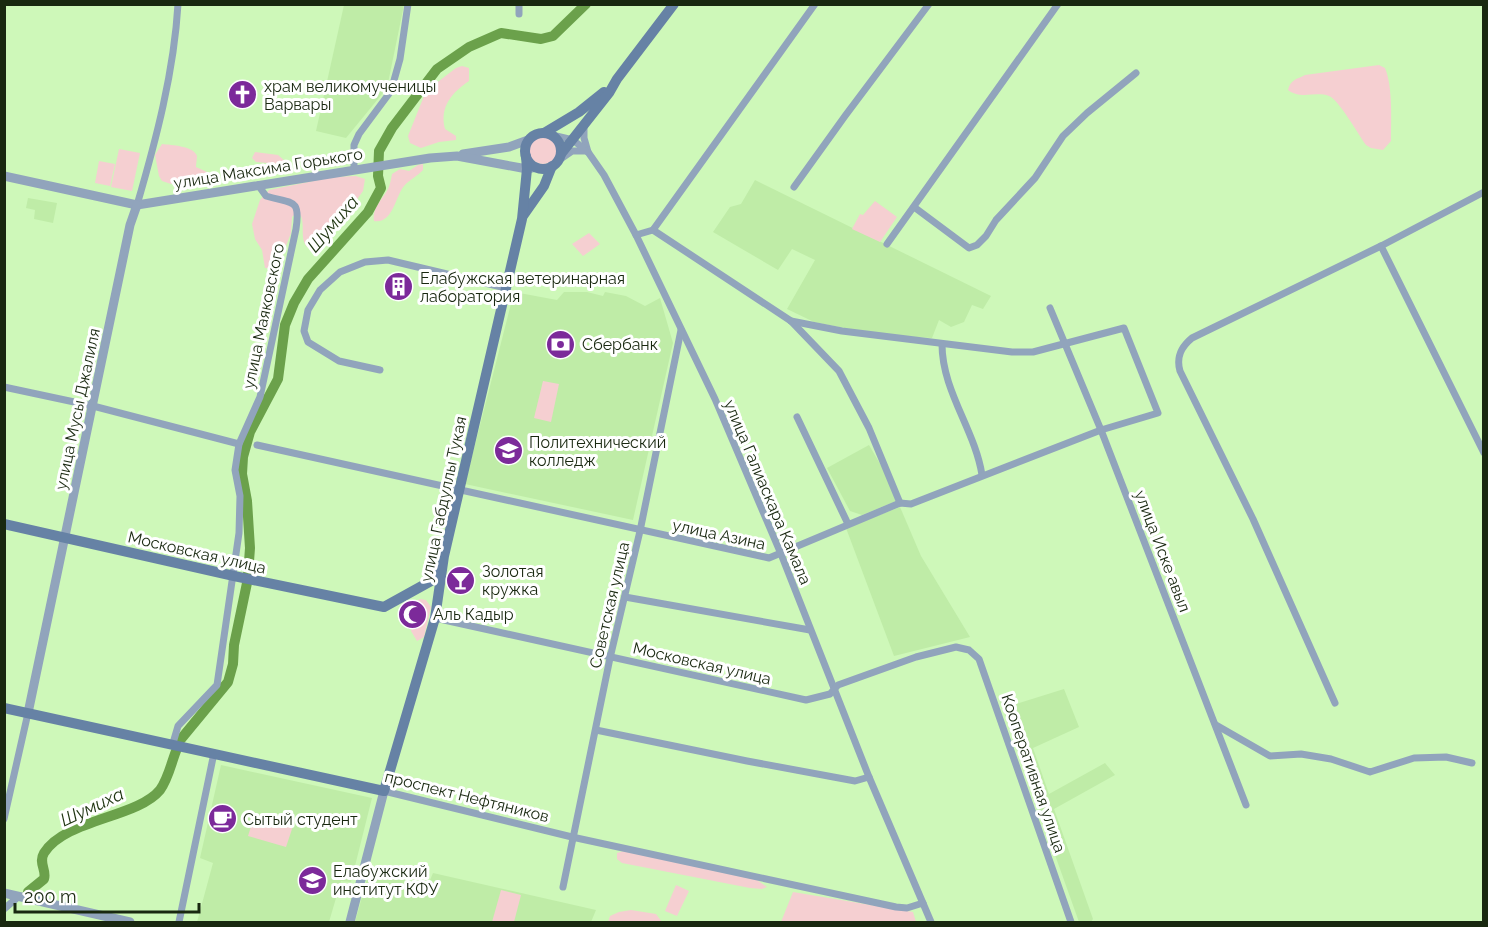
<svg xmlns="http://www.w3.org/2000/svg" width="1488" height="927" font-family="Raleway,sans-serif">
	<rect width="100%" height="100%" fill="#cef8b9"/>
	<g fill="#bfeca7">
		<polygon points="344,5 404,5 387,88 346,138 316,131"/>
		<polygon points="755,180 991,296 983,309 972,305 964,322 951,327 939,320 932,338 880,335 814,322 787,309 815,260 792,249 778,270 713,232 730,207 741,204"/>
		<polygon points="28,198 57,203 53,223 34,219 35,210 26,208"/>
		<polygon points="514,292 557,300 564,292 587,292 603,296 605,292 626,296 645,306 660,298 673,343 633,520 465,484"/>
		<polygon points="869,445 886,474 896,501 862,515 850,511 827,468"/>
		<polygon points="900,507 921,556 970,637 894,656 846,528"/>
		<polygon points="1064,689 1079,727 1033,748 1049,794 1105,763 1115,775 1054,809 1093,919 1091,922 1079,922 1000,701 1010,697 1016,704"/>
		<polygon points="221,765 372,798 351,882 341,881 329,922 197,922 213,863 200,858"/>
		<polygon points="369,872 391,879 392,876 428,885 433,873 596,910 591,922 355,922"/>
	</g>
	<g fill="#f5cfd1">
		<path d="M1379 65 1385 68C1393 87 1391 121 1391 141L1383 150 1371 148 1366 145C1358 134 1339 100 1329 96 1315 91 1301 100 1288 90 1290 80 1297 79 1305 75Z"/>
		<path d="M462 66 469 68V81C453 92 439 106 445 129L456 136V140L439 142 421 148 410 143 408 136 426 91 456 68Z"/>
		<circle cx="543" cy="150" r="14"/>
		<path d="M162 144C171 145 194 146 197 156 197 158 196 165 196 167L207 172V176L171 184 162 181 159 176 155 155Z"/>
		<polygon points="119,149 140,153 132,191 111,187"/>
		<polygon points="255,152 278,155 285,161 281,164 256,162 252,158"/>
		<polygon points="99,161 115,164 110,186 95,183"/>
		<path d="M423 164V170C418 176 410 179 404 186 395 197 393 224 374 221 372 208 382 200 388 189 390 185 391 179 392 174L400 169 409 171 418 165Z"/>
		<path d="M356 176 365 179 363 191 333 233 321 244 313 248 307 247C299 237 306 225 300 214L294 215 292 217 291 233 277 269 265 268 262 250 255 239 252 224 260 200 269 190 333 177Z"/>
		<polygon points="875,201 897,217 880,242 852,229 860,214 863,215"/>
		<polygon points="589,233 600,244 583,256 572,244"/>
		<polygon points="543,381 559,384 551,422 534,418"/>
		<polygon points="420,599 426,600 431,607 424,637 417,641 411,631 417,606 411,604"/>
		<polygon points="255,814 293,826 286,847 248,836"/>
		<polygon points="623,851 757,880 767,887 762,889 750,888 622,863 617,859 617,853"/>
		<polygon points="676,885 689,891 677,916 665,911"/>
		<polygon points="501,890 521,895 514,922 492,922"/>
		<polygon points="793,892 913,912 916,922 781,922"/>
		<polygon points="631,910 656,914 662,922 608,922 610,916 619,912"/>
	</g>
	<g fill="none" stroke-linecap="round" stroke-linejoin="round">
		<g stroke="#6ba14b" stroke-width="10">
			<polyline points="248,575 250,548 247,501 242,474 243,457 250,432 278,379 285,325 294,303 308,279 368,212 381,188 378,176 379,151 392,128 437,69 469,47 501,33 541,39 553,36 586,4"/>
			<polyline points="181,739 228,682 233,664 234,645 247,583"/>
			<path d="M28 892 44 879C47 870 38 863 44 853 65 819 137 818 160 790 168 779 171 764 176 751"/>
		</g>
		<g stroke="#91a4bc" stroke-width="7">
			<polyline points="519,4 519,14"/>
			<polyline points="584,125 584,138 588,152"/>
			<polyline points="552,135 573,140 588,152 604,175 636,235 715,399 781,554 869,777 931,922"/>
			<polyline points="559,160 572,151 585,151"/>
			<polyline points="354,169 354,145 359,134 391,91 400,59 408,4"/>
			<polyline points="794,187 845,116 929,4"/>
			<path d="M137 205C156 140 174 72 178 4"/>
			<polyline points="914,207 969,248 977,245 986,236 996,220 1035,178 1063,136 1087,113 1136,73"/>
			<polyline points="653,230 791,321 839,371 869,428 900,503"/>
			<polyline points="636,235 653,230 815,4"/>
			<polyline points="887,244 1058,4"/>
			<polyline points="1381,246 1484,453"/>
			<polyline points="1050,308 1101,430 1246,805"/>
			<path d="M942 344C942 391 975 430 982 475"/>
			<polyline points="380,370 339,361 308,342 304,331 308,310 320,290 340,272 365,262 388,260 506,288"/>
			<polyline points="4,387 93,406 239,444"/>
			<polyline points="797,417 848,524"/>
			<polyline points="257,445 769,558 900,503 911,504 1101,430 1158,413 1124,328 1033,352 1012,352 842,331 791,321"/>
			<polyline points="625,597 810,630"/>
			<polyline points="435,618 806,700 830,694 838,685 916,657 956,647 969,650 979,659 1071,922"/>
			<path d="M1335 703 1253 519 1180 371C1176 357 1181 347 1192 338L1381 246 1484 192"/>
			<polyline points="1216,725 1270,756 1301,754 1331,759 1370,772 1414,758 1446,757 1472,763"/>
			<polyline points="596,730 747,761 855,781 869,777"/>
			<path d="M173 743 178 726 217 685 239 533 240 496 235 470 239 444 260 397 296 229C301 197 291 204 266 196L258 185"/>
			<polyline points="384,791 572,837 896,907 907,908 923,903"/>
			<polyline points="4,819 28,713"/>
			<polyline points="563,887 610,658 640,531 681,330"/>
			<polyline points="4,909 18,897"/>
			<polyline points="179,922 214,753"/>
		</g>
		<g stroke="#91a4bc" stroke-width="9">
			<polyline points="463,154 509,147 528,140"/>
			<polyline points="4,176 137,205 430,158 457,156 527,169 536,167"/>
			<polyline points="28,713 130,225 137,205"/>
			<polyline points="4,893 130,922"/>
			<polyline points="350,922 384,791"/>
		</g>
		<g stroke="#6682a5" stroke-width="10">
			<polyline points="544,133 579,112 604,92"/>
			<circle cx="543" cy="151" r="18"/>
			<polyline points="561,154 609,93 617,79 674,4"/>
			<polyline points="523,216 544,186 552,166"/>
			<polyline points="4,524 234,576 384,607 431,581 440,568"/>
			<polyline points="4,708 384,791 435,618 444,556 522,219 527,169 526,156"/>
		</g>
	</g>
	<defs>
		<symbol id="church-disc" viewBox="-11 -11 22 22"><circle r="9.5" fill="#7c2a9a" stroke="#fff"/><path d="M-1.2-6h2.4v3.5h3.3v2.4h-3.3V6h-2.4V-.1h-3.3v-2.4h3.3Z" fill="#fff"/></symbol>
		<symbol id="building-disc" viewBox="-11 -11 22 22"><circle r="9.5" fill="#7c2a9a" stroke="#fff"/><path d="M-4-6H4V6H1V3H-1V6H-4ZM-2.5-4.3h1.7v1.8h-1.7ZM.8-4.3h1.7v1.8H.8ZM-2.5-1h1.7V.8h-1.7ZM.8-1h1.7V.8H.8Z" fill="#fff"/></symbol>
		<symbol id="bank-disc" viewBox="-11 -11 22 22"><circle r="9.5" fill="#7c2a9a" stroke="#fff"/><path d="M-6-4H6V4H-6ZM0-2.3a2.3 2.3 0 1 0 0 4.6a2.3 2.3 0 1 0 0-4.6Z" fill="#fff"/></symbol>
		<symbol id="university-disc" viewBox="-11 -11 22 22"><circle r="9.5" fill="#7c2a9a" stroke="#fff"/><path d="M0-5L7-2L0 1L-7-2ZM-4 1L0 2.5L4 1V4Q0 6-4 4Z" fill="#fff"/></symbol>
		<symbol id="bar-disc" viewBox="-11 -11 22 22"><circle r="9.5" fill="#7c2a9a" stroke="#fff"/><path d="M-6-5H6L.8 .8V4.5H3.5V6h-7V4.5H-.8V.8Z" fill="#fff"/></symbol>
		<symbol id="mosque-disc" viewBox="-11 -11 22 22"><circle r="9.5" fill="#7c2a9a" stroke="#fff"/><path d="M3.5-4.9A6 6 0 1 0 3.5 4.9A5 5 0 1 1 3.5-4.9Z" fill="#fff"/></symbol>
		<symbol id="cafe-disc" viewBox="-11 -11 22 22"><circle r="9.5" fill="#7c2a9a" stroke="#fff"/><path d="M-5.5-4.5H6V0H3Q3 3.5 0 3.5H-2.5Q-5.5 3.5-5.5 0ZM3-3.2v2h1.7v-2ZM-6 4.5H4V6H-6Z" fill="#fff"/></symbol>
	</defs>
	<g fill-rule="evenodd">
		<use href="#church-disc" x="226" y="78" width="33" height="33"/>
		<use href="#building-disc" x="382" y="270" width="33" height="33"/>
		<use href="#bank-disc" x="544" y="328" width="33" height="33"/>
		<use href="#university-disc" x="492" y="434" width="33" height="33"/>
		<use href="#bar-disc" x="444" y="564" width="33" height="33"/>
		<use href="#mosque-disc" x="396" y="598" width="33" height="33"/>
		<use href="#cafe-disc" x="206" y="802" width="33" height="33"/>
		<use href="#university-disc" x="296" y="864" width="33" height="33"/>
	</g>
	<g text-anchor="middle" stroke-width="6" stroke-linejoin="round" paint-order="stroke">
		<g font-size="16" fill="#192810" stroke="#fff" text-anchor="start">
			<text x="264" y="92">храм великомученицы<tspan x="264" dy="18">Варвары</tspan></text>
			<text x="420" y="284">Елабужская ветеринарная<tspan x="420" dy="18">лаборатория</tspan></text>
			<text x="582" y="350">Сбербанк</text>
			<text x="529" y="448">Политехнический<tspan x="529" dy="18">колледж</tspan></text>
			<text x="482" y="577">Золотая<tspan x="482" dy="18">кружка</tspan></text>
			<text x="433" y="620">Аль Кадыр</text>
			<text x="243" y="825">Сытый студент</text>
			<text x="333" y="877">Елабужский<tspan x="333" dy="18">институт КФУ</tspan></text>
		</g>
		<g font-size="16" fill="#192810" stroke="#fff">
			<text transform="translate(268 168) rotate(-9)" y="6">улица Максима Горького</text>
			<text transform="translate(263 316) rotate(-78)" y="6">улица Маяковского</text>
			<text transform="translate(77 409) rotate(-78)" y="6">улица Мусы Джалиля</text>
			<text transform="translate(768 492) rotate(67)" y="6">улица Галиаскара Камала</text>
			<text transform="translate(443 499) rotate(-78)" y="6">улица Габдуллы Тукая</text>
			<text transform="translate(719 534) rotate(12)" y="6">улица Азина</text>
			<text transform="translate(1163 551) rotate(69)" y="6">улица Иске авыл</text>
			<text transform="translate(197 552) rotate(13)" y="6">Московская улица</text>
			<text transform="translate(609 605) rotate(-77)" y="6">Советская улица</text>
			<text transform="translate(702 663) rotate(13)" y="6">Московская улица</text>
			<text transform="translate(1034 773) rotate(71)" y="6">Кооперативная улица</text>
			<text transform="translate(467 796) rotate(14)" y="6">проспект Нефтяников</text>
		</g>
		<g font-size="18" font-style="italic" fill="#1d330f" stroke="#fff">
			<text transform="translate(333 224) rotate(-49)" y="6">Шумиха</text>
			<text transform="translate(92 807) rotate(-25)" y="6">Шумиха</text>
		</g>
	</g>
	<rect width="1488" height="927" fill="none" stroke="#192810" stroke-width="12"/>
	<path d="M15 903v9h184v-9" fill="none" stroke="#192810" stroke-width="3"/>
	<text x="24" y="903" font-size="18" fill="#192810" stroke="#ffffff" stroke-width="4.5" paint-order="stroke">200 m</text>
</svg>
